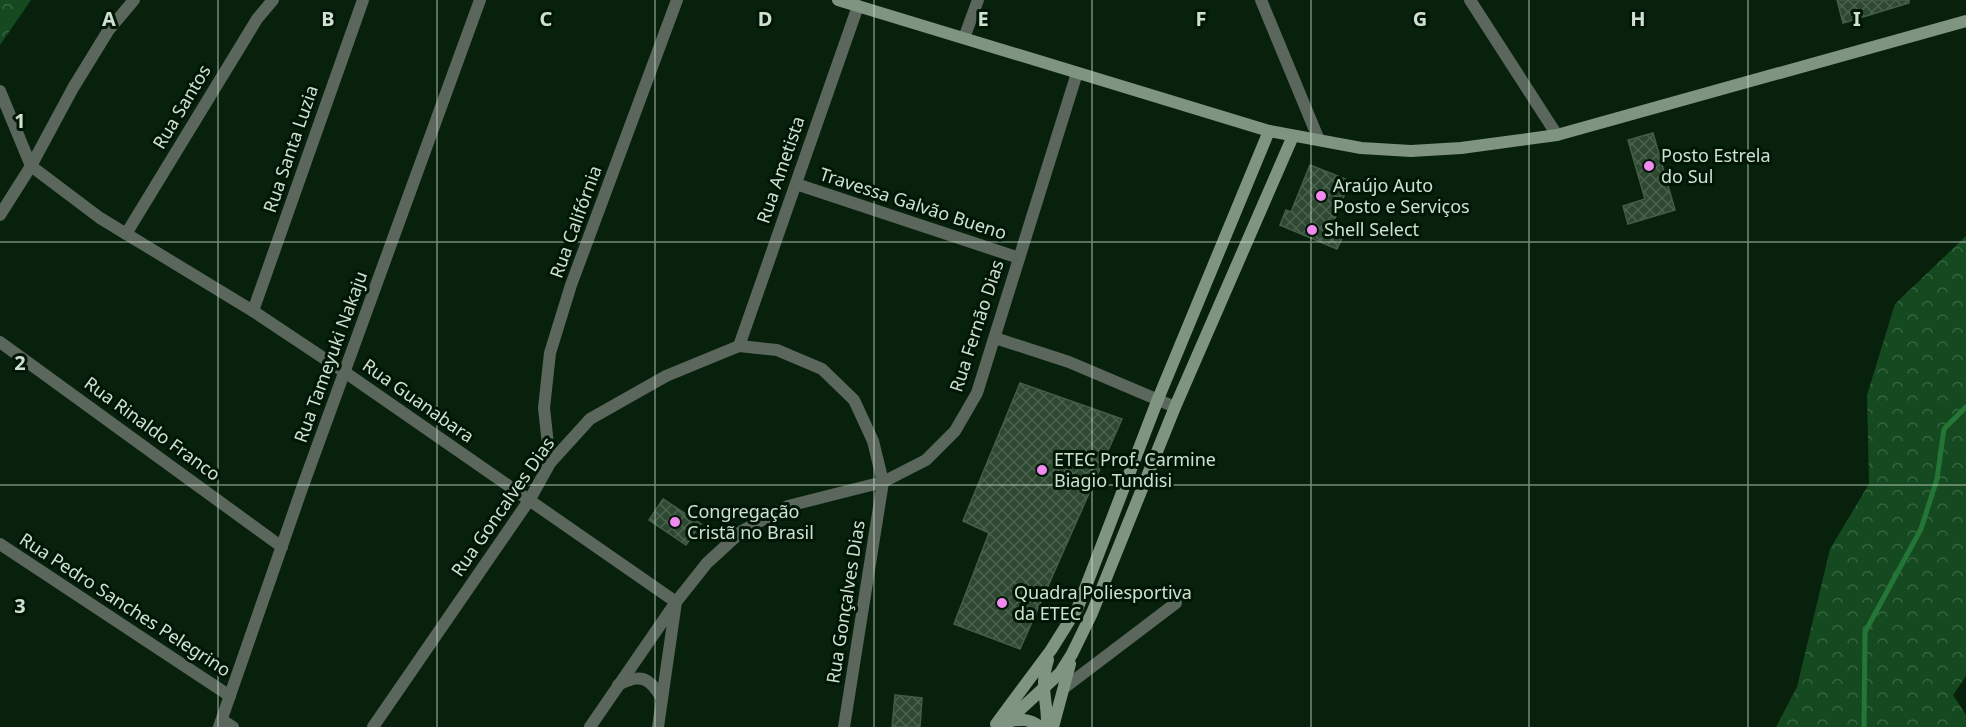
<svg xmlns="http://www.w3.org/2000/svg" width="1966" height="727" font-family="'Noto Sans',sans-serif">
	<defs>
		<pattern id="forest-crowns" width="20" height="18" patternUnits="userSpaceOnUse" patternTransform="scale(1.5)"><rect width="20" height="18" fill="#154a20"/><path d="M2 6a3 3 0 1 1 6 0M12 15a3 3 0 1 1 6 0" fill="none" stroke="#366440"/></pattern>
		<pattern id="building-cross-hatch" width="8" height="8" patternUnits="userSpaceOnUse" patternTransform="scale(1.5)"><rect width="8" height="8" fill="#2e4831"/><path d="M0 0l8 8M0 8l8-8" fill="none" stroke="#4b624e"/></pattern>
	</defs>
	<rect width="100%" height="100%" fill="#08210c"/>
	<g fill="url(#forest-crowns)">
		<polygon points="0,0 31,0 0,45"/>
		<polygon points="1966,236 1966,676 1953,695 1966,715 1966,727 1776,727 1797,687 1830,549 1869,484 1867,395 1895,304"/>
	</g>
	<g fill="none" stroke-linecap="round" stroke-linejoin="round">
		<polyline stroke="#247536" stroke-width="5" points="1864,727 1865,632 1921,529 1937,479 1944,429 1966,407"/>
	</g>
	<g fill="url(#building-cross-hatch)" stroke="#435e46" stroke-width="1.5">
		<polygon points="1837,0 1909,0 1909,3 1843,23"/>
		<polygon points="1653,133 1675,210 1628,224 1623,206 1645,199 1628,140"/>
		<polygon points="1310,165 1350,181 1331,228 1344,234 1337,249 1280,225 1286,210 1291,212"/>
		<polygon points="1020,383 1122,419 1020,649 954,624 989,533 963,521"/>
		<polygon points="663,499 701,524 686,545 649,520"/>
		<polygon points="895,695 922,698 920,727 892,727"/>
	</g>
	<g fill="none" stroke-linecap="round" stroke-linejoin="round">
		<g stroke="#5b675c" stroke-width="12">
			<polyline points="1261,0 1319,140"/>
			<polyline points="1470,0 1557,135"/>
			<polyline points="964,38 978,0"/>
			<polyline points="0,91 31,166"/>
			<polyline points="31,166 100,218 253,311 346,373 676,602 658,727"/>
			<polyline points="796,184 1019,258"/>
			<polyline points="0,215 31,166 73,88 108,31 134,0"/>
			<polyline points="126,234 257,19 273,0"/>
			<polyline points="253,311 363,0"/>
			<polyline points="995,338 1069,362 1175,407"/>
			<polyline points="0,342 282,547"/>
			<polyline points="739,346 858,6"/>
			<polyline points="550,463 544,408 550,353 571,285 677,0"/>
			<polyline points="0,544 230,696"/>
			<path d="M618 685C640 673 650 677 662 699"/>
			<polyline points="1064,688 1176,603"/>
			<polyline points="222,720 233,727"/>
			<polyline points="219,727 301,491 480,0"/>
			<polyline points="373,727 530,499 550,463 590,419 666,376 739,346 777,350 822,369 854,400 873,441 883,482 844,727"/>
			<polyline points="590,727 676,602 707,563 742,531 788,506 883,482 926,460 955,431 977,393 1077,73"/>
		</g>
		<g stroke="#809482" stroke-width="12">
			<polyline points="838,0 1269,131 1361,148 1411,151 1461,148 1557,135 1966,21"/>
			<path d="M1007 722C1020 719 1029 718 1040 727"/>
			<polyline points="996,724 1051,650 1078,607 1158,399 1269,131"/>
			<polyline points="1001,727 1060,673 1072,654 1092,613 1175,407 1293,136"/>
			<path d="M1047 727C1048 700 1039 688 1048 660"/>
			<polyline points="1053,727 1070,664"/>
		</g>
	</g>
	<path fill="none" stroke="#d1e0d2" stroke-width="1.5" stroke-opacity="0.55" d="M218 0V727M437 0V727M655 0V727M874 0V727M1092 0V727M1311 0V727M1529 0V727M1748 0V727M0 242H1966M0 485H1966"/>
	<g fill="#f38af2" stroke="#011705" stroke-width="2">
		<circle cx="1649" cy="166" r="6"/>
		<circle cx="1321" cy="196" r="6"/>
		<circle cx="1312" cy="230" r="6"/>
		<circle cx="1042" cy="470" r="6"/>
		<circle cx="675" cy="522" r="6"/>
		<circle cx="1002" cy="603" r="6"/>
	</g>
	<g text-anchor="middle" stroke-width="6" stroke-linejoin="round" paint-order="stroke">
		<g font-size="18" fill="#d1e0d2" stroke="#011705">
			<text transform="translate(182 107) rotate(-59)" y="6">Rua Santos</text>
			<text transform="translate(291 149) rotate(-71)" y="6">Rua Santa Luzia</text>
			<text transform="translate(781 170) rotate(-71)" y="6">Rua Ametista</text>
			<text transform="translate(913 204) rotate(18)" y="6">Travessa Galvão Bueno</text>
			<text transform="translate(576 222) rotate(-70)" y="6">Rua Califórnia</text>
			<text transform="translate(977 326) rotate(-72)" y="6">Rua Fernão Dias</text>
			<text transform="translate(331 357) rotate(-70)" y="6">Rua Tameyuki Nakaju</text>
			<text transform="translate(418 401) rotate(35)" y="6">Rua Guanabara</text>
			<text transform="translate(152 429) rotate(36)" y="6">Rua Rinaldo Franco</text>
			<text transform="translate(503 507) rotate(-55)" y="6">Rua Goncalves Dias</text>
			<text transform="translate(846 602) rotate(-81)" y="6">Rua Gonçalves Dias</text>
			<text transform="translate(125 605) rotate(33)" y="6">Rua Pedro Sanches Pelegrino</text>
		</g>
		<g font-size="18" fill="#d1e0d2" stroke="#011705" text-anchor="start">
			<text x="1661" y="162">Posto Estrela<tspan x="1661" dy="21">do Sul</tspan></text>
			<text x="1333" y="192">Araújo Auto<tspan x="1333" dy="21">Posto e Serviços</tspan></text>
			<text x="1324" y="236">Shell Select</text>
			<text x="1054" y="466">ETEC Prof. Carmine<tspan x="1054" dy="21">Biagio Tundisi</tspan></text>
			<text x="687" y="518">Congregação<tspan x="687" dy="21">Cristã no Brasil</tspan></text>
			<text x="1014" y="599">Quadra Poliesportiva<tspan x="1014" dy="21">da ETEC</tspan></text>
		</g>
	</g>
	<g font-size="20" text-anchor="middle" font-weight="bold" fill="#d1e0d2" stroke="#011705" stroke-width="6" stroke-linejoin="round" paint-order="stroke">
		<text x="109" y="26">A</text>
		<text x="328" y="26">B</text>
		<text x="546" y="26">C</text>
		<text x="765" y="26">D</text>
		<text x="983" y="26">E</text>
		<text x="1201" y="26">F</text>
		<text x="1420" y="26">G</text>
		<text x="1638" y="26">H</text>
		<text x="1857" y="26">I</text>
		<text x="20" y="128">1</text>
		<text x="20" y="370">2</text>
		<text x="20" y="613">3</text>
	</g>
</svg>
